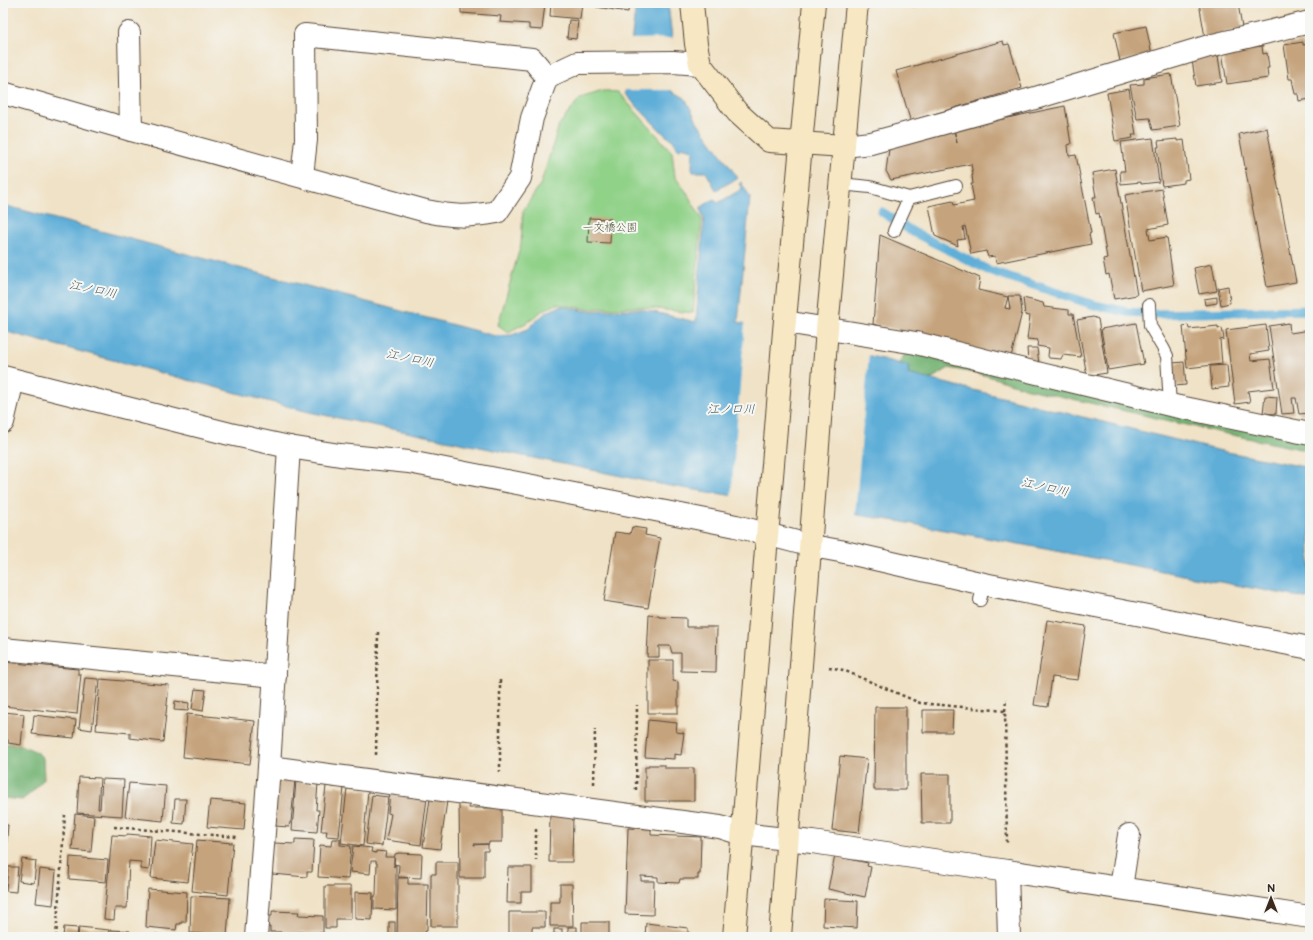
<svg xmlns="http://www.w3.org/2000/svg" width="1313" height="940" font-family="'Balsamiq Sans','Klee One',sans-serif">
	<rect width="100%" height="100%" fill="#f6f6f2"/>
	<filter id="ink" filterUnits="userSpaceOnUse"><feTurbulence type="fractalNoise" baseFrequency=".025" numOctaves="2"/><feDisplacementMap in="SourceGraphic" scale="8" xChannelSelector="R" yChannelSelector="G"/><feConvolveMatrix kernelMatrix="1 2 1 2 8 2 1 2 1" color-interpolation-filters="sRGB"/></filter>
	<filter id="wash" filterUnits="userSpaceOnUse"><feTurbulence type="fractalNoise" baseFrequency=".012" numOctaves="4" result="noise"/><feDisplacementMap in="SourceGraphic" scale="16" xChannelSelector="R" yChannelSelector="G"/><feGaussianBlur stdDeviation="0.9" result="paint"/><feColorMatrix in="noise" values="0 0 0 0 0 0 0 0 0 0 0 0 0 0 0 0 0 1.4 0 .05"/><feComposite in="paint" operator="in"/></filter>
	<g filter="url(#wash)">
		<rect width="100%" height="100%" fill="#f0e2c6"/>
		<polygon fill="#91d289" stroke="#667e54" points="603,91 618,92 672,152 675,177 685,190 702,219 693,313 640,307 586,309 557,304 543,310 530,321 508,332 498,325 521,244 523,211 541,183 559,125 580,98"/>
		<g fill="#74b475" stroke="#586f4a">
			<polygon points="911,346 1310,440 1310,451 1218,432 1028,389 988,376 949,368 929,380 914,378 902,371 900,361"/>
			<path d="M3 743C19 746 32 746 43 758L44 779 31 793 22 800 3 798Z"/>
		</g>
		<g fill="#5eaed8" stroke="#4c6c7b">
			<polygon points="636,3 668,3 672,38 669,89 685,98 698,123 738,178 716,190 706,172 693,172 692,167 693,150 681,147 680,149 678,149 673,140 665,135 625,94"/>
			<polygon points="741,182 750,198 738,322 909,366 908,374 1217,450 1310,468 1310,599 897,521 670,486 309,412 3,331 3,205 495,336 512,335 528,329 536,321 547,312 561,306 586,311 641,309 696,322 704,219 700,208 714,199 718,203 742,189 739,184"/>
		</g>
		<g fill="#f0e2c6">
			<polygon points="673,38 672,90 624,90 630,39"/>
			<polygon points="745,322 869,354 855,516 731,497"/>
		</g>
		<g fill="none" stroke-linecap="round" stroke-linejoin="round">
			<polyline stroke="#5eaed8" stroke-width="9" points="882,212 913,232 988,270 1094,305 1128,312 1158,314 1310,310"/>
		</g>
		<g id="blocks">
			<g fill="#c5a37b">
				<polygon points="461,3 545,3 542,30 529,29 529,24 500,22 501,16 461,13"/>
				<polygon points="551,3 582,3 580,19 550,16"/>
				<polygon points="597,3 629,3 628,12 596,7"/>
				<polygon points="912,3 926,3 913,7"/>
				<polygon points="1199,3 1238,3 1242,28 1205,37"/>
				<polygon points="569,20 578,21 576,39 567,38"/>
				<polygon points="1146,26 1152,55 1120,61 1114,33"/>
				<polygon points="1003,41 1004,45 1009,44 1022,88 917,119 918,121 911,123 896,71"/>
				<polygon points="1303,42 1303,45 1310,44 1310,99 1299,101 1298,94 1295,94 1292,79 1289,79 1284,45"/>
				<polygon points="1262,46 1263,54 1267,53 1269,68 1267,68 1268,78 1227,84 1222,51"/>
				<polygon points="1218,56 1222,82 1196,86 1192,60"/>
				<polygon points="1171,74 1180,126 1153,130 1150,118 1137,119 1130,85 1144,84 1144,78"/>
				<polygon points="1129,89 1136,135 1132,135 1133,138 1115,141 1107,93"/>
				<polygon points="1065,106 1071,144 1068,145 1069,156 1076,155 1091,233 1089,234 1091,244 996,263 995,256 988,257 986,251 971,254 965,226 963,227 965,239 957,240 958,246 935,236 929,206 953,201 954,205 974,201 971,184 973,184 972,175 973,175 971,164 891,180 886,171 889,149 954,131 957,143 954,129"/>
				<polygon points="1267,128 1296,282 1267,287 1239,134"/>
				<polygon points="1153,138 1159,182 1141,184 1141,182 1121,184 1120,171 1125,171 1121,142"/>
				<polygon points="1177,139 1177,141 1184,140 1189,179 1184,180 1184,183 1162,186 1157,147 1159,147 1158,141"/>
				<polygon points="1115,169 1137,295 1114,299 1109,274 1106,275 1103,259 1107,258 1099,213 1096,214 1093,197 1096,197 1092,173"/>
				<polygon points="1162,189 1168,225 1148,229 1150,240 1167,237 1174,285 1141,291 1125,195"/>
				<polygon points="589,218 611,219 610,243 588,242"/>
				<polygon points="880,235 980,278 978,290 1008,297 1005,308 1010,309 1008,296 1020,296 1022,312 1011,357 873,324"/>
				<polygon points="1212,264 1217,291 1199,294 1194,268"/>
				<polygon points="1228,286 1230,303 1221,305 1218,288"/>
				<polygon points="1217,297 1217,303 1205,305 1204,299"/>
				<polygon points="1023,298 1043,303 1044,307 1069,310 1069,314 1073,314 1081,357 1063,355 1061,359 1049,358 1048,356 1049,348 1037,346 1038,340 1027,339 1030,316 1025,315"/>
				<polygon points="1093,317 1098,319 1107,373 1087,376 1077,320"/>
				<polygon points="1136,323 1144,364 1108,370 1101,329"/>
				<polygon points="1289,323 1290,333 1310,330 1310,413 1299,414 1296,398 1292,398 1294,413 1282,414 1269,326"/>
				<polygon points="1188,325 1189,329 1218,326 1218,329 1222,328 1224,339 1220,340 1222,364 1187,368 1183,326"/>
				<polygon points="1266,325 1269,351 1250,354 1251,361 1270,359 1274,388 1248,391 1250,402 1235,404 1226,330"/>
				<polygon points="1027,348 1037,348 1039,364 1028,362"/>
				<polygon points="1184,362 1186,385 1174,386 1172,363"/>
				<polygon points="1227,365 1229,387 1212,389 1210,366"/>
				<polygon points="1265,396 1277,397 1276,414 1263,413"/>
				<polygon points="632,527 646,529 645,535 660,538 648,608 604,601 615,532 630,534"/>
				<polygon points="649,615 658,616 660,617 686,618 686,627 717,627 716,672 681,671 681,653 672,653 670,646 659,646 659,657 647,657"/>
				<polygon points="1047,620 1086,626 1078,680 1052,677 1048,707 1034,705"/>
				<polygon points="648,660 673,660 673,681 678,682 678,713 648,713"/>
				<polygon points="3,662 78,669 78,674 81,674 77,714 3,706"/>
				<polygon points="85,678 98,679 92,730 79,728"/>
				<polygon points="100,679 169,685 163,742 130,738 130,733 96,730"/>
				<polygon points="195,689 206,690 203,711 192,709"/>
				<polygon points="175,701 189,703 188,711 174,710"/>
				<polygon points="875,707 906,707 906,790 874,790"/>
				<polygon points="923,710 953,710 952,732 923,732"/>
				<polygon points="3,712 24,714 21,745 8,743 8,740 3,739"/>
				<polygon points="187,714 255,721 250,764 183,757"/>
				<polygon points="34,715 76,720 74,738 32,734"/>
				<polygon points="648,720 677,723 676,732 684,733 681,755 674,754 674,759 645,757"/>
				<polygon points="840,756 867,759 859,833 832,830"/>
				<polygon points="648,765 665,765 665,768 694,768 694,801 645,801 645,767 648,767"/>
				<polygon points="921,774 950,774 950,823 922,823"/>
				<polygon points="79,777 100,778 98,809 100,809 102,779 124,780 122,816 77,813"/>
				<polygon points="277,778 295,779 291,822 290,822 289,827 275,826 276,824 273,823"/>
				<polygon points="296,781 318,783 316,810 319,810 317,832 292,830"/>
				<polygon points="129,783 166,786 163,821 125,817"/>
				<polygon points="335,785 344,787 339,837 326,836 327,831 321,831 326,786 335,787"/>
				<polygon points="347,788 368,791 363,846 341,843"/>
				<polygon points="390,793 427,798 421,845 386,840 391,814 388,813"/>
				<polygon points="372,795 388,797 382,846 366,844"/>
				<polygon points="175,799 186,799 184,824 173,823"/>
				<polygon points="430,799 447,801 440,849 423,847"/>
				<polygon points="210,800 246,803 244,830 207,827"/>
				<polygon points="459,804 469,804 469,808 502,808 502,842 489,842 489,844 474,844 474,845 488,844 488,851 484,851 484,878 460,878"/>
				<polygon points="75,814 94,816 91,852 72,850"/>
				<polygon points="550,815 573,816 572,862 549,862"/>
				<polygon points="3,825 8,825 6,850 3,850"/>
				<polygon points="628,828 651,829 651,835 701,837 700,874 698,874 698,879 680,879 679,883 658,882 658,877 641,876 641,881 654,881 653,915 625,914"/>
				<polygon points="127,834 151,836 149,870 141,869 141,862 129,861 127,908 115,908 114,920 104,919 112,835 127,836"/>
				<polygon points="295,839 314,840 312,872 307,872 307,877 272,874 274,843 295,844"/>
				<polygon points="332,839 340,839 340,845 351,846 348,879 318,877 320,845 331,846"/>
				<polygon points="155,840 193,844 188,882 151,878"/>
				<polygon points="197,840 233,843 228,895 192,891"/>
				<polygon points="353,846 372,848 371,852 376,853 376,851 386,852 385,857 394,857 394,867 394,865 396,865 396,910 374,909 374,896 376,896 377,863 376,863 376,861 371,861 370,874 350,872"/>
				<polygon points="399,853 422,854 421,878 398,877 399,865 394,864 395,854"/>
				<polygon points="835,856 868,863 867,866 871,867 865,897 828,889"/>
				<polygon points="70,857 108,860 106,882 69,879"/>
				<polygon points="22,859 36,861 34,883 19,881"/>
				<polygon points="436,862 458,862 458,926 431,926 431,874 436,874"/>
				<polygon points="8,867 18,867 16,892 6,891"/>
				<polygon points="508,867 532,867 532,892 521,892 521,903 507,903"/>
				<polygon points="40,869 56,871 53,905 36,903"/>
				<polygon points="398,878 408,878 408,884 428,884 427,931 425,931 425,937 397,936"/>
				<polygon points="560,884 572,884 573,926 550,926 550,902 560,902"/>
				<polygon points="325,886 351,886 351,919 336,919 336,928 325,928"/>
				<polygon points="148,889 187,892 186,922 181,922 181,924 177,924 176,930 146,927"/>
				<polygon points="355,892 373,893 372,920 355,919"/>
				<polygon points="191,896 230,898 227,936 190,933"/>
				<polygon points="824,899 858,901 857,928 823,926"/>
				<polygon points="272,911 299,912 298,915 323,916 323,933 298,932 298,933 323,934 324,937 281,937 281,932 270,932 270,927 268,927 268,916 272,916"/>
				<polygon points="509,912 545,912 545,927 532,927 532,937 509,937"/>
				<rect x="389" y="922" width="6" height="13"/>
				<polygon points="582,922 609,922 609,937 582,936"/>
				<polygon points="646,923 688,928 688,937 645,937"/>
				<polygon points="64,927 78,928 77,937 63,937"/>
				<polygon points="79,927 109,930 108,937 78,937"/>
				<polygon points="568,927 577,927 577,936 581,936 581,937 551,937 551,936 568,936"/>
				<rect x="554" y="929" width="8" height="6"/>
				<polygon points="110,930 130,931 130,933 142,934 141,937 109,937"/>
				<polygon points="465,935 496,936 496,937 465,937"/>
			</g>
		</g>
	</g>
	<g filter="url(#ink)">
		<use href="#blocks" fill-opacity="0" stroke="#564637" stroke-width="1"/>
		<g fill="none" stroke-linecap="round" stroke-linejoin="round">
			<defs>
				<g id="lane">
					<polyline points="840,184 870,187 909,198 956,186"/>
					<polyline points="894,231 909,198"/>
					<polyline points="1149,305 1150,326 1163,348 1167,356 1170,405"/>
					<polyline points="980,600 984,584"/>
				</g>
				<g id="street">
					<polyline points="129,33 131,130"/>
					<path d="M3 93 131 130 426 211C454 217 469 217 497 212L520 178 532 118 547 77 577 63 673 62 700 64"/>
					<polyline points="844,146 871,143 1032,99 1209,46 1310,22"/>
					<polyline points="302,176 306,140 305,35 532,59 547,77"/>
					<polyline points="785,322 916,343 1008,366 1170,405 1310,434"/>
					<polyline points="3,377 230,434 289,447 340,455 409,462 681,515 736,526 812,546 840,551 984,584 1310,648"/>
					<polyline points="3,422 13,380"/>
					<polyline points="3,649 275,676"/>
					<polyline points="269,767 720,827 742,834 812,842 1007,871 1310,917"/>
					<polyline points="1007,871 1009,937"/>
					<polyline points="1121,888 1129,835"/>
					<polyline points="256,937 269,767 289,447"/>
				</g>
				<g id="secondary">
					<polyline points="692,3 696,44 700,64 737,112 769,141 844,146"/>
					<polyline points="734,937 784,331 814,3"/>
					<polyline points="780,937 827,329 857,3"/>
				</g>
			</defs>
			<use href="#lane" stroke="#564637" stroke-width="14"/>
			<use href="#street" stroke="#564637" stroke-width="24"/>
			<use href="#secondary" stroke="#564637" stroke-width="24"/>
			<g stroke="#564637" stroke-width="2.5" stroke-dasharray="3 3" stroke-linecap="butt">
				<polyline points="829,667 843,670 920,703 1005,711 1007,845"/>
				<polyline points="500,680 500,772"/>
				<polyline points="1005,711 1006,699"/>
				<polyline points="376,755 378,632"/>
				<polyline points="594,784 595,729"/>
				<polyline points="636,790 637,705"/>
				<polyline points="114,827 237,837"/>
				<polyline points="536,829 536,860"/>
				<polyline points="56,937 65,815"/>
				<polyline points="146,937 146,934 184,937"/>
			</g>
			<use href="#lane" stroke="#fff" stroke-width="12"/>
			<use href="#street" stroke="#fff" stroke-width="22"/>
			<use href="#secondary" stroke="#f7e8c3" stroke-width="22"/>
		</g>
	</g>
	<g text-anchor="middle" stroke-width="4" stroke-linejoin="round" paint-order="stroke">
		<g font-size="11" fill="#505439" stroke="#f6f6f2">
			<text x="610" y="231">一文橋公園</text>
		</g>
		<g font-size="12" font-style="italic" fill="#47585f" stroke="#f6f6f2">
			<text transform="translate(93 289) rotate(12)" y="4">江ノ口川</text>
			<text transform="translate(410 358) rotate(12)" y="4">江ノ口川</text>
			<text x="731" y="413">江ノ口川</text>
			<text transform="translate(1045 487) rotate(13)" y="4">江ノ口川</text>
		</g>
	</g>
	<rect width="1313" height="940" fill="none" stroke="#f6f6f2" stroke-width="16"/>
	<g transform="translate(1271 898)" stroke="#f6f6f2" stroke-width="3" paint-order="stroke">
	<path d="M0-3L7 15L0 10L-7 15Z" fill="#3b2a1e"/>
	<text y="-6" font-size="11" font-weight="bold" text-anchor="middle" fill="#3b2a1e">N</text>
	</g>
</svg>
